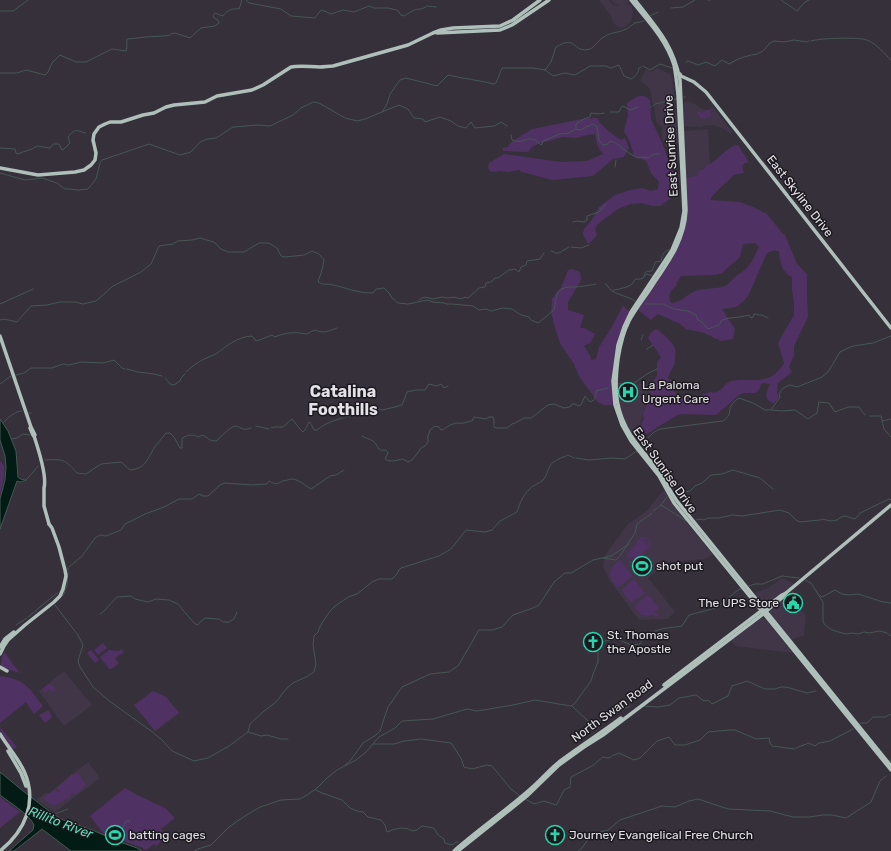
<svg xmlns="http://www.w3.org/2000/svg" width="891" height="851" font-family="Rubik,sans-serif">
	<rect width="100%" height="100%" fill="#36303b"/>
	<g fill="#403647">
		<polygon points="599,0 609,0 613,5 617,6 620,5 614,4 611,0 626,0 629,3 623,5 630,4 632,7 633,13 631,22 626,26 622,28 614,24 610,14"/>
		<polygon points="657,68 671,75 675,99 653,104 650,89 645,84 640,81 646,69 652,72"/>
		<polygon points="675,100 678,143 674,144 667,147 662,139 662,127 656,121 654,106 655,104"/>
		<polygon points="686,101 693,103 704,110 709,110 713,107 732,132 731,134 724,129 713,125 703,126 703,127 684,126 683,104"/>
		<polygon points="708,129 710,164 707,165 704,169 698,175 686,178 684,131"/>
		<polygon points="646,383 650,394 640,423 631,434 627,428 620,408 617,385"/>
		<polygon points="664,490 687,523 713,555 704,559 668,562 648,578 675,612 667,619 639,620 610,581 603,566 605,555 628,524 648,510 656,499"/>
		<polygon points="782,578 795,584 773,599 763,607 752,594 768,588"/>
		<polygon points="793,591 800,600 803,612 806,616 804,636 798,637 791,640 769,612"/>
		<polygon points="760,618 765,619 793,653 736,646 731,640"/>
		<polygon points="64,671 92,705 64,726 39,691"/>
		<polygon points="88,762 100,778 55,812 37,800 45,793 49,793"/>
	</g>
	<g fill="#503163" fill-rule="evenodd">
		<path d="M638 96C643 95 647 97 650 100L651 119 663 145 666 154 674 174V190L671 198 660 206H653L641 203 631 204 618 209 599 223 595 228 597 235 593 240 588 244 583 234 584 229 591 221 599 207 615 195 630 190 642 188 651 191 658 189 659 182 651 173 646 161 634 156 630 142 624 131 628 115 627 103Z"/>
		<polygon points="706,110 709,110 710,112 711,113 711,117 702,119 697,113 698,111 702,113"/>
		<path d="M597 118C602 127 612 134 621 140L625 138 629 148 624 157 613 159 593 176 552 180 522 172 519 170 508 172 499 171 494 172 490 171 488 168 489 163 504 154 561 162 587 161 603 154 597 145 595 134 587 135 577 138 563 137 538 144 532 147 528 152 503 151V148L508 147 510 143 532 129 582 119Z"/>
		<path d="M738 145 749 162 745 163 742 166 744 173 734 175 716 192 711 198V200L740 202 753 207 767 214 783 234 785 235 797 264 807 274V299L808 317 794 346V355L789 367 792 372 778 383 777 393 779 397 774 403C762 400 767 392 770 384L763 383 761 384 760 388 756 393H744L739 395 716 415 683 414 677 415 647 434C640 431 639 425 644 419L643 414 650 394 648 387 657 376V362L661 357 648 338C650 333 652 331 656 329 662 332 672 342 675 348 676 351 675 357 675 361 675 367 669 372 668 379L671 380 674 391 680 397C690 397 701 396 710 392 722 395 722 384 731 381 735 380 739 380 743 380 751 380 761 380 768 378 774 376 781 368 784 363L778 343 794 315V303L792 290V277C782 273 780 262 779 252L775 250 767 253 749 294 745 300 736 307 722 309 735 329 733 339 721 341 704 333 686 329 680 324 658 314 651 320 638 310 672 259 687 209 686 178 698 175 699 171 704 169 707 165C718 162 726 146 738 145ZM755 243 759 247C756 253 752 263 747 268 743 272 738 274 735 277 731 281 728 285 723 287 714 289 704 288 695 291 687 294 681 303 671 303 667 296 671 290 677 285L676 284 681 276 715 275 722 273 740 257 743 244Z"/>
		<path d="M572 269 580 272 581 280 568 302V310L584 315 580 328H584L595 334 590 343 584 346 590 355 591 360 596 359 599 347 610 330 623 306 630 312 624 327 613 405C607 405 603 406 598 402L581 379 578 374 574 364 560 343 555 328 551 312 552 299 557 292 561 288 568 270Z"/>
		<polygon points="0,461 4,466 4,476 0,496"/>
		<path d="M642 536C646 539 651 538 651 545L636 566 629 563 627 557 628 553ZM642 539V540L648 544V543L643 539H646L649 541V546C646 551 637 567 631 562 628 560 629 559 629 556Z"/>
		<polygon points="641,540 649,546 637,561 629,556"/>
		<path d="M620 560 632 575V577L617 588C607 575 608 570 620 560Z"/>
		<polygon points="634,579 645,593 631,603 621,590"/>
		<polygon points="648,595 659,608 654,613 658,613 658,616 654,617 653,614 650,616 641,615 635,607 638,603"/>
		<polygon points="103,643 107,648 98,655 94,650"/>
		<polygon points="121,649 124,652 115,658 118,662 118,664 111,669 109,669 100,657 109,650 119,651"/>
		<polygon points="91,650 99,660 95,663 87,653"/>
		<polygon points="4,652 20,673 6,669 1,665 2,657"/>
		<path d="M0 676C25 679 30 689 43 706L34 714 26 702 0 723Z"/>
		<polygon points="49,684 50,685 51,684 56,690 53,692 49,689 45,693 42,689"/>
		<polygon points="153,691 166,697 179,713 155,731 134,705"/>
		<polygon points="48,710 52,716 52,717 45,723 39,715"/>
		<path d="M0 727 17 747 13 749H12C7 743 0 735 0 727Z"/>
		<path d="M77 772 86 785C82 789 79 792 75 795L72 792C71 795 69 798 66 800L65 799C57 806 51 808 44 798 46 794 51 793 55 789L59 793 60 792 57 788 72 774 73 775Z"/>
		<polygon points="125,788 137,795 165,808 175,818 161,829 166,836 156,846 154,844 146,850 141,847 132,844 103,833 90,816"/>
		<polygon points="0,797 20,812 0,828"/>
	</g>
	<g fill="#021c15" stroke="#465754">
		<path d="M0 419 8 431 16 451 18 477C20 480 24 480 26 479L27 480 20 482 17 481 0 529V499L5 480 6 467 5 456 0 440Z"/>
		<path d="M0 772 23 791 49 811 61 819 92 830 120 842 137 848 142 851H71L42 829 14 851H9L33 830 34 825C30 815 9 802 0 795Z"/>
	</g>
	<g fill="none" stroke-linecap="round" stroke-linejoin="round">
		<g stroke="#465754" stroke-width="1">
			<path d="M246 0 249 3 281 9 291 16 315 18 320 11 322 10 331 14 343 10 354 12 369 6 374 8H388L397 10 401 15 404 16C409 13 415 8 422 9L427 6 436 7"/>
			<polyline points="708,0 710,0"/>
			<polyline points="781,0 797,11 805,2 809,0"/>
			<polyline points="671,8 683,7 695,0"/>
			<polyline points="0,11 13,11 28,0"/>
			<polyline points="650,16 658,12"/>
			<path d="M171 34 175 33 190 38 201 28 215 26 219 23 218 20 214 18 213 15 215 13 223 16C227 10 233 8 239 9L242 0"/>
			<path d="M811 41C819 38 860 37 867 40 877 44 884 53 891 60"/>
			<polyline points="686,62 688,61 698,65 706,62 715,66 722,60 729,64 738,59 751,55 757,54 763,51 770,43 774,41 784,42 794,40 807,42 809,41"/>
			<polyline points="643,66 650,70 660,64 672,68"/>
			<path d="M545 70 553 76 565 73 575 75 590 66H606L611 68 619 65 624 76 631 79C636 76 638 73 639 68L641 67"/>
			<path d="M0 73H17L26 70 45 75 48 72 52 63 60 55 76 62H86L112 49 126 51C128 47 126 43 127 39L146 37 164 36 170 35"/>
			<polyline points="684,97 685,97"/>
			<polyline points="653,106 655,104 677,99"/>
			<polyline points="650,107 651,107"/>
			<path d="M382 112 387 104 390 94 400 80 406 78 437 86 448 75C464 79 479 80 494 84L496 83 502 68H533L545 70 551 62 556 47C558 46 561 44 564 43 576 39 576 54 590 49 595 47 598 40 604 37 611 32 617 33 624 30 628 29 631 25 635 23 638 22 641 22 644 21"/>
			<polyline points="610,112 619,112 621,108 623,106 630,110 638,107"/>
			<path d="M576 128V124C580 121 585 118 590 117L591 113 598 114 604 113"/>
			<path d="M575 129 581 130 586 127 593 124 597 127 599 140 603 145 608 144 610 141C619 143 619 147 626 151 630 154 634 156 638 158L641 157 648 158 654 154H660"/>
			<path d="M511 135 512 140C523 144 524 138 532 139 536 139 539 143 541 145L542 144 543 141 560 134 569 133 574 130"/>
			<path d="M0 148 15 149 16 153 17 154 32 149 37 146 50 148 53 144H59L62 150 64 149 70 143 68 137C76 127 76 131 86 133"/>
			<polyline points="615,167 616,160"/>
			<polyline points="0,173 25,180 42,178 57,183 65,189 69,189 78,190 88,189 96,179 100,163 102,160 149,144 180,155 191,152 200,142 207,139 216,138 233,127 258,125 270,126 293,115 301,108 313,102 319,103 345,118 357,121 365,119 399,105 408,109 414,118 423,119 425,122 440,117 451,121 458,126 466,128 471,122 475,128 494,126 501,122 507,126"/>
			<polyline points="573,222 577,221 584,222 587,220 587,216 599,212 606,204"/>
			<polyline points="571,247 581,248 589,245"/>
			<polyline points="551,251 554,252"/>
			<polyline points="562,251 569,247"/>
			<polyline points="555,253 559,253 561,252"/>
			<polyline points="644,276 647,274 649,275 653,275"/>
			<path d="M605 284 607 285C611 295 627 295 635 301"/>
			<path d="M613 290C617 290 629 287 632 284 633 283 634 280 636 279H641L644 277C646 269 646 272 652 271L654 266 655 262 661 261C662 256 664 250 669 250"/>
			<polyline points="419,300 422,298 425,297 433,299 442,297 448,298 454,297 461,299 465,297 468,298 479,288 485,287 486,283 491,282 495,278 498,278 509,270 515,269 519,272 521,267 526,265 527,261 540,259 544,253"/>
			<polyline points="0,304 33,289"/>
			<path d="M645 304H663L674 309 688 311 696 315 698 320 702 322 708 329 719 325 722 320C730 317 740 318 749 315L751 318 753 317 754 314H756L758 315H762L768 318"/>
			<path d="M0 320 4 319 17 322 31 306 47 305 60 302H75L83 304 96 301 113 286 141 272 151 264 159 246 173 244 178 241 192 240 200 238 214 242 221 249 228 252H244L259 243H269L277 248 281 256 285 257 304 255 312 251 319 254 324 260 322 270 318 282C325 286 326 283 333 285 347 288 357 293 373 293L376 289 384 288 389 293 392 298 398 303 408 304 427 300 433 302 444 303 447 304H452L473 306 479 310 486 309 491 311 503 308 512 309 521 315 529 317 531 320 538 323 554 310C555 306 556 296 557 294 560 287 568 287 574 287 578 287 593 285 596 284"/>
			<polyline points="641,340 643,335"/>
			<polyline points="647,349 653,345"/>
			<polyline points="127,369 138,372 154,374 162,376"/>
			<path d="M186 372C191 367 198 362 204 359 208 357 212 356 216 354 228 345 237 337 252 336L254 338 255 340 257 341 272 335 275 337C286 332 296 332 307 334 318 327 315 332 324 332 326 332 335 329 337 328"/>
			<polyline points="16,375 24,373 31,368 52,368 63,364 69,365 81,362 103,363 114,360 122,368 125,369"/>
			<polyline points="165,378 170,384 174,385 180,381 181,378 185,374"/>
			<polyline points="0,384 11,376"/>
			<polyline points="618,384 633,384 647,374 657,369"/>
			<polyline points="600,390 608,388"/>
			<polyline points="596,395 596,391 599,390"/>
			<polyline points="595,396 595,399"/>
			<polyline points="772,410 781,411 795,410 808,419 817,413 819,402 829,403 835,412 848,407 859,407 865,415"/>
			<polyline points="29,413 31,413"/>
			<polyline points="870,416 881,416 884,429 891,437"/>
			<polyline points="345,417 353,415 371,407 382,410 395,407 402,405 407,392 416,390 425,390 429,384 437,386 441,384 444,388 448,386"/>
			<polyline points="882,421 891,419"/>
			<path d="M4 422C9 417 15 411 22 411"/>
			<polyline points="256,426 269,429"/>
			<path d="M271 428 274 427H283L292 419 300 429 303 432 305 430 309 422 311 424 314 430H317C326 423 332 421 343 418"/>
			<path d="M362 436C365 438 370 439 373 441 379 445 376 452 386 450L388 453 385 459C390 463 396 460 403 459L408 462 412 460 417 454 421 448 425 446 428 442V436L430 430 435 426 439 427 441 430C446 429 448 425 453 424 456 422 459 424 463 423 466 423 469 421 472 421L474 417 486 419 489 417H493L494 420V427L496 428H507L512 424 515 423 524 418H531L548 405 554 404 564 408 570 407 572 404H575L578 406 581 405 585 396 590 402 594 400"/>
			<polyline points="12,439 17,438 23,434 30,435"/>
			<path d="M643 447 642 444 654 432 660 429 723 421C732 414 728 413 731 406 733 402 736 400 739 398L753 403 765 410H771L780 397 779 394 783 388 790 385 797 387 822 377 828 372 840 352 846 349 853 346 873 343 891 336"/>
			<polyline points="576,458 589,460 612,458 625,459 637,451"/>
			<path d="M45 460C63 459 65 459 77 473L86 474 101 464 121 462 130 470C145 469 147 460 154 448 158 443 162 438 166 433H170L174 437 180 448H182V439L184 437C189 435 193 434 198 437L203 435 210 440 216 441C220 438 230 427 235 426 241 426 242 432 251 428"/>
			<polyline points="27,479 34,471 38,466"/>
			<polyline points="675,494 690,491 695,486 702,483 711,475 722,474 733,470 760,478 773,489"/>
			<polyline points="661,505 686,521"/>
			<polyline points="653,511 661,505 667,497"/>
			<polyline points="696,520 699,519 704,520 708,518 719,518 732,515 742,516 780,510 789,513 796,520 800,522 820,520 822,519 831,521 837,520 841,517 845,516 855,519 860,513 889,499 891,500"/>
			<polyline points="620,556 635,533 637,524 652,513"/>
			<polyline points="603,558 616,560 619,557"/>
			<path d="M69 567 82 556 95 538 100 535 106 536 121 530 125 524 145 514 164 507 179 499H192L199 494 203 496H208L220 485 224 483 252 485 267 484 269 481C274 484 278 485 282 481 287 481 288 479 292 479 298 479 306 486 311 489L330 476 336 475 344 470"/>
			<polyline points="68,570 68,568"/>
			<polyline points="805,580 811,583 823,602 823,622 825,625 832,630 846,634 852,633 858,634 864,632 869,633 880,631 887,633 891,636"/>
			<polyline points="749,586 755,584 763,584 782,576 799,578"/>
			<polyline points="61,595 63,596 67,585 68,572"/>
			<polyline points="820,595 822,597 835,590 842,594 849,595 858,594 883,602 891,603"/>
			<path d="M55 605 78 635 83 645 78 661 80 667 93 687 108 700 151 731 162 740 172 751 194 761 208 758 229 746 248 732 250 724 263 712 276 702 286 689 293 683 308 676 314 672 316 664 313 645 314 636 318 632 319 629 322 623 330 611 334 607 348 597 357 594 372 582 379 579H392L397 574 399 570 401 568 439 556 451 549 466 530 485 532 492 530 500 521 517 512C520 502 524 493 533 486 536 484 540 483 543 480 547 476 547 471 550 466 553 460 562 458 568 455L574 458"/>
			<polyline points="100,614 103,612 117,597 131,596 135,599 148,602 156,599 169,600 178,604 193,622 197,625 205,618 219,619 223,622 229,622 234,619 237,612"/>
			<polyline points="28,617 57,593"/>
			<polyline points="16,625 27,618"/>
			<polyline points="572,706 588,721 599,721 630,706"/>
			<polyline points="643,706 658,707 670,705 679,698 696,695 704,701 708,700 712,704 728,696 732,686 747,681 765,689 775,689 781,687 786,687 807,693 816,691"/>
			<polyline points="860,723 867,723 873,717 885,717 891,714"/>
			<polyline points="248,732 261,736 267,735 281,739 288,739"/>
			<polyline points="373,744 394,744 404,741 421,739 451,743 461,758 464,767 472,769 487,765 492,766 511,789 520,796"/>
			<polyline points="796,748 809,743 815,746 819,743 830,741 853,729"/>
			<polyline points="612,756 619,753 634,760 640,758 657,741 669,737 675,745 685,745 700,740 708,732 729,730 735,730 756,739 769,738 770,743 772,746 795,749"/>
			<polyline points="889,761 891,761"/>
			<polyline points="345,765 350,761 363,743 376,735 380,731 388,707 402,687 430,674 449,672 458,666 479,630 492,630 502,627 513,615 533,608 539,605 554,582 565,573 571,573 593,560 611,556 629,544"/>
			<path d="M316 790 322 793 342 800 350 808 357 811 363 812 368 817 381 820 385 825 387 832C398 828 403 826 413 831L417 830 422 826 434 828 437 834 444 839 445 843 452 845 456 842H458"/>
			<polyline points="525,799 534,804 544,801 556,805 557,804 564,790 570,787 571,777 592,766 603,757 608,758 611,757"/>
			<polyline points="55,814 68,809"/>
			<polyline points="116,842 126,821 130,821"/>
			<path d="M195 851 198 849 211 845 229 827 245 816 260 807 281 800 300 799 307 795 317 788 327 778 337 770 356 760 366 752 379 737 395 728 402 721 433 719 467 709 477 711 513 705 535 700 571 706 575 703 591 681 593 674 598 662V651L599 646 605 641 617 639 631 645 640 644C642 641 644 638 646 636 655 628 670 628 682 626L689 615 716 608 738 590 741 589"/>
			<polyline points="578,851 582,848 592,834 608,830 620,820 662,806 675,807 689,801 698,799 728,809 770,811 793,817 809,817 823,815 832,815 846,818 871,802 880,781 886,776"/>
		</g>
		<g stroke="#afbfb9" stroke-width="3.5">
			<path d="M631 0C647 20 666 39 674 65 676 75 677 85 678 95L684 211 681 228 672 250 631 312 624 327 618 345 613 381 615 405 622 425 631 441 659 476 674 503 891 770"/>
			<path d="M635 0C656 27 673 44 680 80L686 210C685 238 670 260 654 283 646 296 636 308 629 321 623 333 620 346 618 359 615 383 614 404 626 427 634 443 647 456 658 470 665 480 670 491 677 501L891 766"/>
			<polyline points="437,33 500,30 512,25 549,0"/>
			<polyline points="680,74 681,76 694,82 706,92 891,328"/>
			<path d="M0 168 38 175 75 172 84 170 91 165 95 160 96 153 93 140 94 134 99 127 105 124 110 122H121L143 115 154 113 166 107 174 105 205 102 217 96 252 90 263 85 291 67C301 65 310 67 320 67 324 67 329 66 333 66L408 45 433 33 441 30 453 28 500 26 513 20 540 0"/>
			<polyline points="0,336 31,427 35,435 34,436 33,435 30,428 31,427"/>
			<path d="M34 436C38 448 47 477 44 488V506L49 524"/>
			<polyline points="0,647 5,639 14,632"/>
			<polyline points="0,654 4,646 8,640 25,625 54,602 60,596 63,589 66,576 65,570 59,547 52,528 49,524"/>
			<polyline points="0,667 7,671"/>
			<polyline points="664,685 782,595 786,593"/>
			<path d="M0 734C7 746 18 758 24 771 38 802 25 831 0 851"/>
			<polyline points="8,751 21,773 26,786"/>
			<path d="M454 851C478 830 504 812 528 791 539 782 548 771 559 762 579 747 601 733 621 718"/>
			<polyline points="458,851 527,796 559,765 584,747 603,735 763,614 783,597 786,593 891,505"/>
		</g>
	</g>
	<defs>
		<symbol id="hospital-ring" viewBox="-11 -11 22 22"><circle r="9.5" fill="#1c191e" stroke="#29d5ad" stroke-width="1.5"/><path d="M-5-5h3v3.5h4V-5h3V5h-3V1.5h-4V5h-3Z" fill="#29d5ad"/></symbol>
		<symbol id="stadium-ring" viewBox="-11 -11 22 22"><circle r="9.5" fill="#1c191e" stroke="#29d5ad" stroke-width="1.5"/><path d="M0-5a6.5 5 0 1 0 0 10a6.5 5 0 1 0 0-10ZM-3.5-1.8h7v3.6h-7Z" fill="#29d5ad"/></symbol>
		<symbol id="civic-ring" viewBox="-11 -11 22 22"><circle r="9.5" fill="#1c191e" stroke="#29d5ad" stroke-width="1.5"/><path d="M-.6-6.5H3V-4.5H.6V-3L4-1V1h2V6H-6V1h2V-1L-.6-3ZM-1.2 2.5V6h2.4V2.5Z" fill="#29d5ad"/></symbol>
		<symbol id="church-ring" viewBox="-11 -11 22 22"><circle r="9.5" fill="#1c191e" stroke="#29d5ad" stroke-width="1.5"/><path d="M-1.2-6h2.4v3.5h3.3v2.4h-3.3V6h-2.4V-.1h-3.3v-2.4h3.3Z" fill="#29d5ad"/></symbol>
	</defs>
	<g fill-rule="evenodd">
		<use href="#hospital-ring" x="617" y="381" width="22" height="22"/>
		<use href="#stadium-ring" x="631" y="555" width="22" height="22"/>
		<use href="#civic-ring" x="782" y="592" width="22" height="22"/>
		<use href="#church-ring" x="582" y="631" width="22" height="22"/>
		<use href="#stadium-ring" x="104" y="824" width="22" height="22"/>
		<use href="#church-ring" x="544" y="824" width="22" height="22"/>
	</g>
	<g text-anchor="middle" stroke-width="3" stroke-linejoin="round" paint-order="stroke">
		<g font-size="12" fill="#e5e1e8" stroke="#1c191e">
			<text transform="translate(671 146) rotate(-93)" y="4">East Sunrise Drive</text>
			<text transform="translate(800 196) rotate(52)" y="4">East Skyline Drive</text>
			<text transform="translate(665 470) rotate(55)" y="4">East Sunrise Drive</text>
			<text transform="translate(612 711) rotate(-36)" y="4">North Swan Road</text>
		</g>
		<g font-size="12" fill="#e5e1e8" stroke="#1c191e" text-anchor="start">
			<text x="642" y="389">La Paloma<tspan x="642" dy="14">Urgent Care</tspan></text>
			<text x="656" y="570">shot put</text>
			<text x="779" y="607" text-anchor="end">The UPS Store</text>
			<text x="607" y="639">St. Thomas<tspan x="607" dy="14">the Apostle</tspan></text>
			<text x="129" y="839">batting cages</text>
			<text x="569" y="839">Journey Evangelical Free Church</text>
		</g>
		<g font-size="13" font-style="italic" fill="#61dbb9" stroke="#1c191e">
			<text transform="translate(61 822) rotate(21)" y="5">Rillito River</text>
		</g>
		<g font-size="16" font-weight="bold" fill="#e5e1e8" stroke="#1c191e">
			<text x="343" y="397">Catalina<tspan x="343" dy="18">Foothills</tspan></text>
		</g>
	</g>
</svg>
